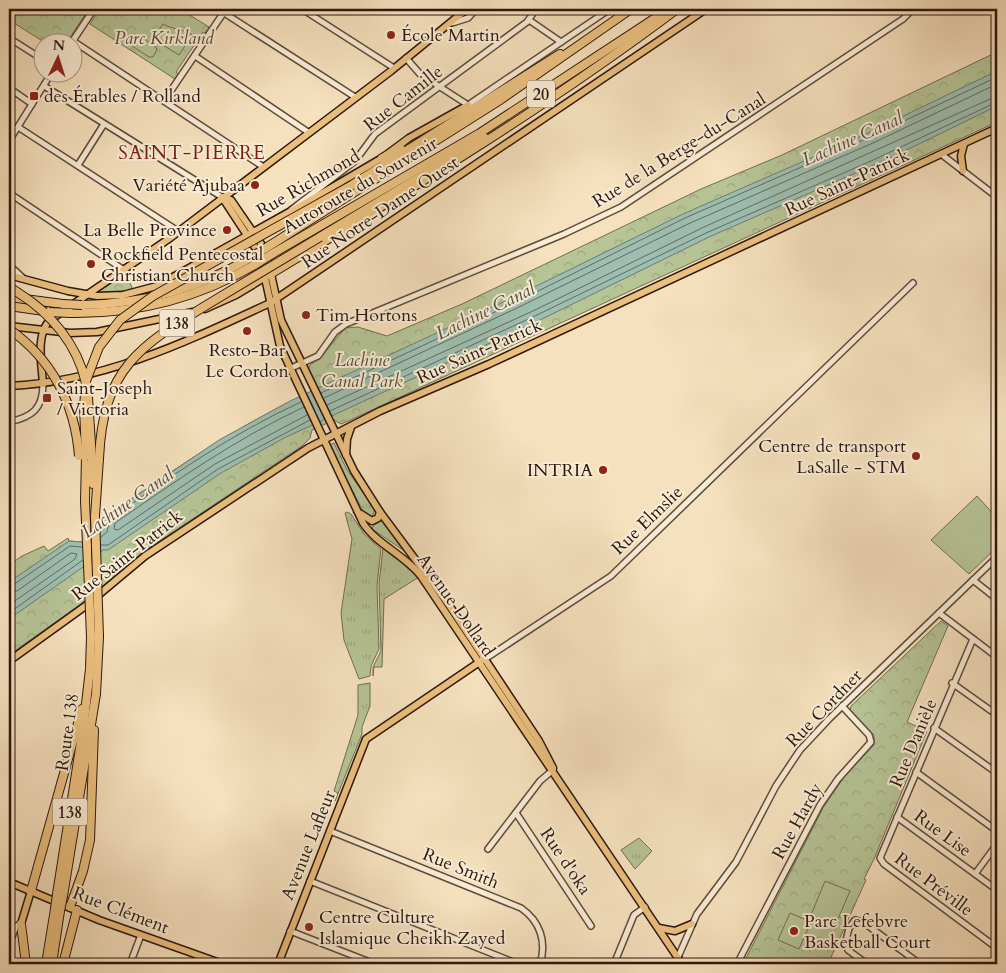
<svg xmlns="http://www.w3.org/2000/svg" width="1006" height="973" font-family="Cardo,serif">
	<defs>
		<pattern id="grass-tufts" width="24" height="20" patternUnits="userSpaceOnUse" patternTransform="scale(1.25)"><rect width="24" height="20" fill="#b6c496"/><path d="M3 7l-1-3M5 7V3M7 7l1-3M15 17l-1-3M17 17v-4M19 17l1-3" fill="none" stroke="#9da880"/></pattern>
		<pattern id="park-crowns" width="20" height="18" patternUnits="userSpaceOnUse" patternTransform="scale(1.25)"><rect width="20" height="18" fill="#b6c496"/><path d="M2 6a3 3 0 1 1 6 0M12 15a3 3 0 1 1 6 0" fill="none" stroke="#9da880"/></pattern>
	</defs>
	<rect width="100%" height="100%" fill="#f6e1be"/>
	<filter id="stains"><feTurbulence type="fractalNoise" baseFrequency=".004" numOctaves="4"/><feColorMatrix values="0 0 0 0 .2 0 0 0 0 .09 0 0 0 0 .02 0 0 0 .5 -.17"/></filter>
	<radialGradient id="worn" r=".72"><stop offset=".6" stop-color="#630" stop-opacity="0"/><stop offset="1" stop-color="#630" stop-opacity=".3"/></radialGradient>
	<g fill="url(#grass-tufts)" stroke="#716e52">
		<polygon points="334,443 347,470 375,509 372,517 365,515 329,445"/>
		<polygon points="347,512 351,514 364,534 381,549 377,585 379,649 371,666 370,676 359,679 344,640 341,613 352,539 345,513"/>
		<polygon points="353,512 363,529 398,556 419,577 384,599 382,667 374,667 373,676 373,667 381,651 379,583 383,548 365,532"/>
		<polygon points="381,521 383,521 403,550 372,529 373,526"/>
		<polygon points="370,683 370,706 362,727 362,734 335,801 338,793 334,791 358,715 358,685"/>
		<polygon points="639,838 652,851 635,869 621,850"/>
	</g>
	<g fill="url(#park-crowns)" stroke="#716e52">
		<polygon points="9,9 86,9 88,10 67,42 44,42 9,20"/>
		<polygon points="100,9 180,9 209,27 205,33 203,32 176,72 178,74 175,79 90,24"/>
		<path d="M997 52V122L346 422 341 424 334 420 312 430 310 438 302 446 143 552 88 599 9 655V565L22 556 44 546 48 551 68 538 69 541 82 542 103 530 105 517C173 470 241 423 317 389L309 373V366L322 356 345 328 358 327 387 336 462 304 701 189 782 155Z"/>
		<polygon points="126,273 133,290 97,293 98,292"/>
		<polygon points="941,621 948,626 907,722 927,731 874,859 864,879 866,880 828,964 743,964 823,808 844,777 874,745 874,735 850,711 851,706"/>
	</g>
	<g fill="#b6c496" stroke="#716e52">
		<path d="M163 24C174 30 180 28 192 35L179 55 153 39Z"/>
		<polygon points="135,34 156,47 157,50 153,57 149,57 129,44 128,41"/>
		<polygon points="977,496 997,518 997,547 969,574 931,540"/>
		<polygon points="825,881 850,891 835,926 811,915"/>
		<polygon points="790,913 811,922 799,949 778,940"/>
	</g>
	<polygon fill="#9dbeb0" stroke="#707b70" points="997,71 997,106 892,157 709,237 540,320 286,437 221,473 108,550 103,550 83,567 9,619 9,582 69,541 82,542 103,530 105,517 219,440 290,401 512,298 683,214 868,133"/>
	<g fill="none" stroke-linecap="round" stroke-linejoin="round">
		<g stroke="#646a60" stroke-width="1">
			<polyline points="321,393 514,303 685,218 870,137 997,77"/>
			<polyline points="324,398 517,308 688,224 873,143 997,84"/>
			<polyline points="327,405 535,310 704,227 997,96"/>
			<path d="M304 407C237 438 176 481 115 523L114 529 118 530 215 464 307 415"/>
			<polyline points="330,411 537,315 706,233 871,161 997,102"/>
			<path d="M101 537 107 532 110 519C171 476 233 433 301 402"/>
			<polyline points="101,545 108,545 218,469 310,420"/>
			<polyline points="9,586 13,585 70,546 82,547"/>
			<polyline points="9,592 17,591 71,553 77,554 75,559 9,605"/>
			<polyline points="9,613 83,560"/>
		</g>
		<defs>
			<g id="minor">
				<polyline points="218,9 355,97"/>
				<polyline points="302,9 394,68"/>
				<polyline points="529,20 561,42"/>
				<polyline points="452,23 468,18 476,9"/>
				<polyline points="9,38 42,59"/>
				<polyline points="73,41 262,166"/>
				<polyline points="72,42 94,9"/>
				<polyline points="195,56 308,132"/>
				<polyline points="406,58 420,74 468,105 610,9"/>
				<polyline points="44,86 222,197"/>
				<polyline points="9,88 32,104"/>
				<polyline points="164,101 226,9"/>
				<polyline points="18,127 178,231"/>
				<polyline points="9,141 52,72"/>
				<polyline points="941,154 997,197"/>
				<polyline points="78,165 104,124"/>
				<polyline points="9,193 124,270"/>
				<polyline points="291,210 355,161 375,134 527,22 536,9"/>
				<polyline points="9,265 23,278"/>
				<polyline points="289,369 318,356 335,332 346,324 564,234 621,207 903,19 913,9"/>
				<path d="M9 422C32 417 43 409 43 384"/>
				<polyline points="973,580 997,599"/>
				<polyline points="939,613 997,657"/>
				<polyline points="973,639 880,858 884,864 997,948"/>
				<polyline points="485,659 611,576 913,283"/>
				<polyline points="952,683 997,715"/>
				<polyline points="934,728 997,773"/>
				<polyline points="916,772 997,831"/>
				<polyline points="516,813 591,926"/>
				<polyline points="897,817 997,890"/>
				<path d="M330 831 521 908C540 921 547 942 540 964"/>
				<polyline points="488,849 540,781 553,770"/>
				<polyline points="975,874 997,844"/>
				<polyline points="310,881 518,964"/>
				<polyline points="290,931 375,964"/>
				<polyline points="9,945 16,926 21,924"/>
				<polyline points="130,964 141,935"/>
				<polyline points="614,964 634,915 645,907"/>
				<polyline points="675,964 697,914 736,862 776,786 800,750 830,718 997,557"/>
				<polyline points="737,964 820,805 838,779 871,742 869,735 842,706"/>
				<polyline points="867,964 848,950 845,945 849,928 855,920 863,922 920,964"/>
			</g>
			<g id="major">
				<polyline points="963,171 961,156 964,144"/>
				<path d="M222 197 260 255 280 346 363 523C376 544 405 555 421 576L682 964"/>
				<polyline points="222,197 231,200 266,251 281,320 354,471 380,512 449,605 539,741 553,768"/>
				<polyline points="9,275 68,291 97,296 123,295 157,286 307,202 382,158 409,138 468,105"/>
				<polyline points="205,309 236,295 269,275"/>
				<polyline points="9,326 70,333 97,332 193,312"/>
				<path d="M43 384C42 365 35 335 50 320L170 238 391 71 467 9"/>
				<path d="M9 386C103 382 186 342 270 303L706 9"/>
				<polyline points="346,455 347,439 351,427"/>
				<polyline points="361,514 372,521 378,518 380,512"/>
				<polyline points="9,661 84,607 145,556 308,448 380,411 489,364 997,128"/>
				<polyline points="9,882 99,920 223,964"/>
				<polyline points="21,924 31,891"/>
				<polyline points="659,928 675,931 692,924"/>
				<polyline points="278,964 366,739 481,661"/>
			</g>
			<g id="highway">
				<polyline points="382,158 401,149"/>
				<polyline points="352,185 560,54"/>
				<polyline points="320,237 485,138"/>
				<polyline points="269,246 500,100 631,9"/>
				<polyline points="272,254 480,133 666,11"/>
				<path d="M272 273C410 190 548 106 677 9"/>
				<polyline points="9,287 17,292"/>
				<polyline points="9,297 63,304"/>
				<path d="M82 305C142 304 201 288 253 256"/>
				<polyline points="9,306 44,311"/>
				<path d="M70 313C137 314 199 298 256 264"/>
				<polyline points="86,456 85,501 89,587"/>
				<polyline points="92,460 93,484"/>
				<polyline points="95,516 99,459"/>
				<polyline points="31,891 82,709"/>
				<polyline points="57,894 83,729 90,669 91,637"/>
				<polyline points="63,896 96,694 99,637"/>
				<polyline points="70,907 83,871 90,840 94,730"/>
				<polyline points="21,924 26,964"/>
				<polyline points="46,964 55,909"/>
				<polyline points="52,964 60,911"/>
				<polyline points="63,964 77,910"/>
			</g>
		</defs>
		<use href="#minor" stroke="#5e4a3b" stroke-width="8"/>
		<use href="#major" stroke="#2c170f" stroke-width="9"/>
		<use href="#highway" stroke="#2c170f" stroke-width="10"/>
		<use href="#minor" stroke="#f9ecd5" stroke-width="5"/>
		<use href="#major" stroke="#ebc07f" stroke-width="6"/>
		<use href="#highway" stroke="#ebc07f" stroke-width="8"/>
		<defs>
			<g id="highway-bridge">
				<polyline points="253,256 269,246"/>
				<polyline points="256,264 272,254"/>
				<path d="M17 292C51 313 77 344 86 383"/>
				<polyline points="63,304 82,305"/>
				<polyline points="49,312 70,313"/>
				<path d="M9 329C52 359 75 404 79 456"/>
				<polyline points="88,397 92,460"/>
				<polyline points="86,456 84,407 86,381 99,347 120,320 153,296 352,185"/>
				<path d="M99 459C103 366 141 345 215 300 250 279 285 258 320 237"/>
				<polyline points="95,516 99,637"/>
				<polyline points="89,587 91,637"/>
				<polyline points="55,909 57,894"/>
				<polyline points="60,911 63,896"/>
			</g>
		</defs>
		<use href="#highway-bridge" stroke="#2c170f" stroke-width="10" stroke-linecap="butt"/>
		<use href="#highway-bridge" stroke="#ebc07f" stroke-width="8"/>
	</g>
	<g fill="#8f2418" stroke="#f9ecd5" stroke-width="2">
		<circle cx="391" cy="35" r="5"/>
		<rect x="29" y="91" width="10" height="10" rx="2.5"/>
		<circle cx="255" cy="185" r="5"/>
		<circle cx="227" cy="230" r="5"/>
		<circle cx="91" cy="264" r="5"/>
		<circle cx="306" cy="315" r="5"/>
		<circle cx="247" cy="331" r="5"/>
		<rect x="42" y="393" width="10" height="10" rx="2.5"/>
		<circle cx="916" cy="456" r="5"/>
		<circle cx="603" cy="470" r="5"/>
		<circle cx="309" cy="927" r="5"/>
		<circle cx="794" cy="931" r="5"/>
	</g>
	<g text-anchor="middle" stroke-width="4" stroke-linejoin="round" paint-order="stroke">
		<g fill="#f9ecd5" stroke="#6a574a" stroke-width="1">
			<rect x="527" y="80.5" width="28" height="27" rx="4"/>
			<rect x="159.5" y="309.5" width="35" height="27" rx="4"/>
			<rect x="52.5" y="798.5" width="35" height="27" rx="4"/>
		</g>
		<g font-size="16" font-weight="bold" fill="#2c170f">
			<text x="541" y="100">20</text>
			<text x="177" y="329">138</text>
			<text x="70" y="818">138</text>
		</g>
		<g font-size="18" fill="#2c170f" stroke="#f9ecd5" text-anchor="start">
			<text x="401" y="41">École Martin</text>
			<text x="44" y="102">des Érables / Rolland</text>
			<text x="245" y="191" text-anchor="end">Variété Ajubaa</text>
			<text x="217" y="236" text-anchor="end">La Belle Province</text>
			<text x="101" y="260">Rockfield Pentecostal<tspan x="101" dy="21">Christian Church</tspan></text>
			<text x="316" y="321">Tim Hortons</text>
			<text x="247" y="356" text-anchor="middle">Resto-Bar<tspan x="247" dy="21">Le Cordon</tspan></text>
			<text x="57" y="394">Saint-Joseph<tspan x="57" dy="21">/ Victoria</tspan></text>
			<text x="906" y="452" text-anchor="end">Centre de transport<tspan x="906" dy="21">LaSalle - STM</tspan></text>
			<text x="593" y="476" text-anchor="end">INTRIA</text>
			<text x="319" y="923">Centre Culture<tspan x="319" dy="21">Islamique Cheikh Zayed</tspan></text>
			<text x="804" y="927">Parc Lefebvre<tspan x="804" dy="21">Basketball Court</tspan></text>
		</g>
		<g font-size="18" font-style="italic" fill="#554b38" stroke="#f9ecd5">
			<text x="164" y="44">Parc Kirkland</text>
			<text x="362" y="366">Lachine<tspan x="362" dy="21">Canal Park</tspan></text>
		</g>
		<g font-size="18" fill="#2c170f" stroke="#f9ecd5">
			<text transform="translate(403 98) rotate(-38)" y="6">Rue Camille</text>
			<text transform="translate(679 150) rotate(-32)" y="6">Rue de la Berge-du-Canal</text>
			<text transform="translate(847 182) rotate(-25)" y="6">Rue Saint-Patrick</text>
			<text transform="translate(308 183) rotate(-30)" y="6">Rue Richmond</text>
			<text transform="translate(360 185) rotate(-30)" y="6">Autoroute du Souvenir</text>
			<text transform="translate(380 212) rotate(-34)" y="6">Rue Notre-Dame Ouest</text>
			<text transform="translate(479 351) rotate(-24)" y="6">Rue Saint-Patrick</text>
			<text transform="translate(647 520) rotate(-44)" y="6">Rue Elmslie</text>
			<text transform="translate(127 555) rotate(-38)" y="6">Rue Saint-Patrick</text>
			<text transform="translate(456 605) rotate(55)" y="6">Avenue Dollard</text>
			<text transform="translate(824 708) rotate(-46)" y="6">Rue Cordner</text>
			<text transform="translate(67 732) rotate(-82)" y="6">Route 138</text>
			<text transform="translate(913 743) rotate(-67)" y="6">Rue Danièle</text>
			<text transform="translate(797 821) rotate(-61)" y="6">Rue Hardy</text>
			<text transform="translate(943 833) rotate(36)" y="6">Rue Lise</text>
			<text transform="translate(308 845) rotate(-68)" y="6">Avenue Lafleur</text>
			<text transform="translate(566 861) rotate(56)" y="6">Rue d'oka</text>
			<text transform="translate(461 868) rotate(22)" y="6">Rue Smith</text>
			<text transform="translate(934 884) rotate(37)" y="6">Rue Préville</text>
			<text transform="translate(121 910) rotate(21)" y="6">Rue Clément</text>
		</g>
		<g font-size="19" font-style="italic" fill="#545147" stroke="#f9ecd5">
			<text transform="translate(852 138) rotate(-24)" y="7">Lachine Canal</text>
			<text transform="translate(485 310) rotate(-26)" y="7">Lachine Canal</text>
			<text transform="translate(127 502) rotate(-35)" y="7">Lachine Canal</text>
		</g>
		<g font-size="19" letter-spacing="1" fill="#7a1f14" stroke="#f9ecd5">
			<text x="192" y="159">SAINT-PIERRE</text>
		</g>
	</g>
	<rect width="1006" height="973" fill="none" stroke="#f6e1be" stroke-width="30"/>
	<rect x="10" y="10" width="986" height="953" fill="none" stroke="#2c170f" stroke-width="2.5"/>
	<rect x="15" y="15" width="976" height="943" fill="none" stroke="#2c170f"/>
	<g transform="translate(58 58) rotate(4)"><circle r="24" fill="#f9ecd5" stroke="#a79786"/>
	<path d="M0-4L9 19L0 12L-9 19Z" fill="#8f2418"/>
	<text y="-8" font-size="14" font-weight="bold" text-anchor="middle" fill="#2c170f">N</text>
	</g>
	<rect width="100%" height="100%" filter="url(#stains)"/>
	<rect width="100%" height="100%" fill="url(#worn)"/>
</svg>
